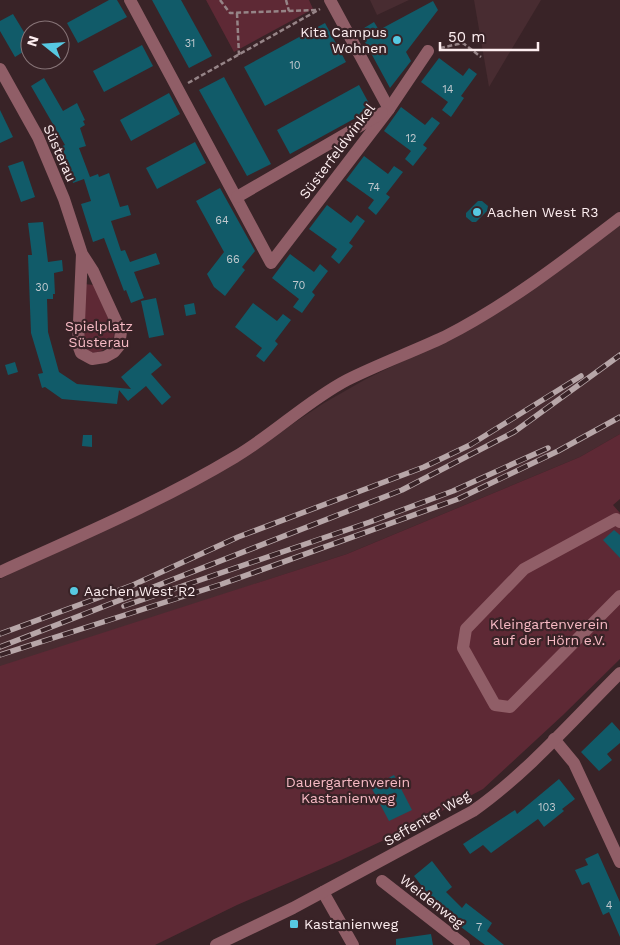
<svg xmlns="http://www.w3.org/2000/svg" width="620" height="945" font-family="'Work Sans',sans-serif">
	<rect width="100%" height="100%" fill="#392327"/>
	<g fill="#482c31">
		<polygon points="370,0 409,0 377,15"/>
		<polygon points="474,0 541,0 489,87"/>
		<polygon points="620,223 620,434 580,457 347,554 0,667 0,579 228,467 324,403 366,379 471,328"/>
	</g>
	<g fill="#5e2935">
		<polygon points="206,0 309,0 313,9 234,52"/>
		<path d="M84 284 94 285 114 332C114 345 107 350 94 353L88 351 84 343Z"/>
		<polygon points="620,434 620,499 613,505 620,513 620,659 563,715 483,789 410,828 339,861 237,905 155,945 0,945 0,666 347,554 580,457"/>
	</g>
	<g fill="#115b69">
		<polygon points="109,0 117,0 127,17 78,43 67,23"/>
		<polygon points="152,0 181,0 212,56 189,68"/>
		<polygon points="433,1 438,10 406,52 411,61 390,88 359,31 374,22 379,30"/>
		<polygon points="13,14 30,42 30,64 23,52 15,57 0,31 0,21"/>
		<polygon points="325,23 346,62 265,106 244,67"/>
		<polygon points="142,45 153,66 104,92 93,71"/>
		<polygon points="439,58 463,76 469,68 477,74 461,96 464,98 451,117 442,110 448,102 421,82"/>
		<polygon points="224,77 271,164 247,176 199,90"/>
		<polygon points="44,78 63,111 77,103 85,120 83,121 85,125 80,128 86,146 79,148 90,177 98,174 99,177 109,173 120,207 128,205 131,215 111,221 121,251 125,250 130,262 156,253 160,264 134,272 144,298 131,303 126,290 124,291 104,238 93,242 81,204 91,201 84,179 73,183 60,147 65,145 31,86"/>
		<polygon points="359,85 372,109 290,154 277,130"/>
		<polygon points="169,93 180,114 131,141 120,120"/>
		<polygon points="401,107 425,125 432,117 440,123 423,145 427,148 413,166 405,159 411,151 384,131"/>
		<polygon points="0,110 13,137 0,143"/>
		<polygon points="195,142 206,163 157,189 146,168"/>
		<polygon points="364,156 388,174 394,166 403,172 386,194 390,197 376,215 368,208 374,200 346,180"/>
		<polygon points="23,161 35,197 21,202 8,166"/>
		<polygon points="220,188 255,251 242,267 245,270 225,296 214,287 207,274 224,252 196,201"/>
		<polygon points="478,201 482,201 488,206 487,211 476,222 472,222 466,217 466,213"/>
		<polygon points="327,205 351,223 357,215 365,221 349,243 353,246 339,264 331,257 337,249 309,229"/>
		<polygon points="43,222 48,262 62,260 63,271 54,273 55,294 53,294 53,299 47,299 48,332 59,372 77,384 131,389 121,377 150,352 162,365 151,374 171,397 162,405 146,386 128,401 119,390 117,404 62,399 45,387 42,388 38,374 43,373 31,333 28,255 32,255 28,223"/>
		<polygon points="290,254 314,272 320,264 328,271 312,292 315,295 302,313 293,307 299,299 272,278"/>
		<polygon points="156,298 164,335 149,338 141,301"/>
		<polygon points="194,303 196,314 186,316 184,305"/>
		<polygon points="253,303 277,321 283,314 291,320 275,341 278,344 264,362 256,356 262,348 235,327"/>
		<polygon points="15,362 18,372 8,375 5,365"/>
		<polygon points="83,435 92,435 92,447 82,446"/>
		<polygon points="614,530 620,535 620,558 603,540"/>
		<polygon points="612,722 620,731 620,743 607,754 612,760 599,771 581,752"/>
		<polygon points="394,775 412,810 389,821 371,787"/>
		<polygon points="559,779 575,799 562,809 564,811 544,827 538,819 491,853 483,845 470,854 463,844 515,810 517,814"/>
		<polygon points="598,853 620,902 620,937 609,912 603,915 589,882 582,885 575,870 588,865 585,859"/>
		<polygon points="432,861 452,887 446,892 462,908 466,903 492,923 487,931 504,945 485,945 453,921 432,899 414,876"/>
		<polygon points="431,934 433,945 396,945 396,939"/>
	</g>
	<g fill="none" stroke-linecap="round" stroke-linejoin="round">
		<g stroke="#968487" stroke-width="2.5" stroke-dasharray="5 2.5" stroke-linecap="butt">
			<polyline points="220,0 230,13 317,10"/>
			<polyline points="286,0 289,11"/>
			<polyline points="237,13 239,55"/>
			<polyline points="440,48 463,43 481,57"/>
			<polyline points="188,83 320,9"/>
		</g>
		<g stroke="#905e67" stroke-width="12">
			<polyline points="130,0 271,263 389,109 428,51"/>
			<polyline points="330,0 389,109"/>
			<polyline points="0,69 38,137 64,199 82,254 93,271 121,332 119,346 114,352 105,357 92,359 81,353 78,345 82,254"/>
			<polyline points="237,197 382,113"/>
			<polyline points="620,522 616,519 524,569 466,629 463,648 495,705 510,707 620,596"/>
			<path d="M0 572C79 536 160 502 235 457 274 434 307 401 347 380 379 364 412 352 444 337 507 305 564 261 620 218"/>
			<polyline points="554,739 574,763 620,862"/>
			<polyline points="382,881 464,945"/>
			<polyline points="323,892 353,945"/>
			<path d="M216 945 293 908 473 811C527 773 573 720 620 673"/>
		</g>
		<defs>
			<g id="rail">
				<polyline points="124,606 370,522 453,491 548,448"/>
				<polyline points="0,634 133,585 238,537 424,467 470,445 581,376"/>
				<polyline points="0,647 402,490 514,432 620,355"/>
				<polyline points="0,655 222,584 458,499 558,451 620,417"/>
			</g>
		</defs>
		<use href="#rail" stroke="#b7a6a8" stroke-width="5.5"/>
		<use href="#rail" stroke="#392327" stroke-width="4" stroke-dasharray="11" stroke-linecap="butt"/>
	</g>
	<g fill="#57c9e2" stroke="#392327" stroke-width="2">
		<circle cx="397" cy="40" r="5"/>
		<circle cx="477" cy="212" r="5"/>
		<circle cx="74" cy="591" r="5"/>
		<rect x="289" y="919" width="10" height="10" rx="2.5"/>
	</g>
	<g text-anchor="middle" stroke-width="4.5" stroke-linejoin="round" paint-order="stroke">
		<g font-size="11" fill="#c2c9ce">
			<text x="190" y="47">31</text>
			<text x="295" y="69">10</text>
			<text x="448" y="93">14</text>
			<text x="411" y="142">12</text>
			<text x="374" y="191">74</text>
			<text x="222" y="224">64</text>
			<text x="233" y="263">66</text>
			<text x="299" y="289">70</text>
			<text x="42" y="291">30</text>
			<text x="547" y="811">103</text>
			<text x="609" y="909">4</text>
			<text x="479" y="931">7</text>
		</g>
		<g font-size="14" fill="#fdeef0" stroke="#392327" text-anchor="start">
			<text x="387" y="37" text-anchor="end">Kita Campus<tspan x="387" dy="16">Wohnen</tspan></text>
			<text x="487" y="217">Aachen West R3</text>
			<text x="84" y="596">Aachen West R2</text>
			<text x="304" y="929">Kastanienweg</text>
		</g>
		<g font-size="14" fill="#fdeef0" stroke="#392327">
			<text transform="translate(337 151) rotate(-53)" y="5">Süsterfeldwinkel</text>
			<text transform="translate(60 153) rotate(66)" y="5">Süsterau</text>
			<text transform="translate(427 818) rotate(-30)" y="5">Seffenter Weg</text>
			<text transform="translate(432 901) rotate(38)" y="5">Weidenweg</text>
		</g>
		<g font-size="14" fill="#f7bac4" stroke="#392327">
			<text x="99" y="331">Spielplatz<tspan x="99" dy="16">Süsterau</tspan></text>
			<text x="549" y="629">Kleingartenverein<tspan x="549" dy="16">auf der Hörn e.V.</tspan></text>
			<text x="348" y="787">Dauergartenverein<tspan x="348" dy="16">Kastanienweg</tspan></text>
		</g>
	</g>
	<g transform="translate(45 45) rotate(287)"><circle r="24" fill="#392327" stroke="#877477"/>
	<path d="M0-4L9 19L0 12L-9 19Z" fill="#57c9e2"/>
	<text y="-8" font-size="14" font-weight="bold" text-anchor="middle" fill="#fdeef0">N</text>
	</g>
	<path d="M440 42v8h98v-8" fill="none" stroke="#fdeef0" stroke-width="2.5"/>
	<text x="448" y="42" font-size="15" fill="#fdeef0" stroke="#392327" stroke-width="4" paint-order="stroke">50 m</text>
</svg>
